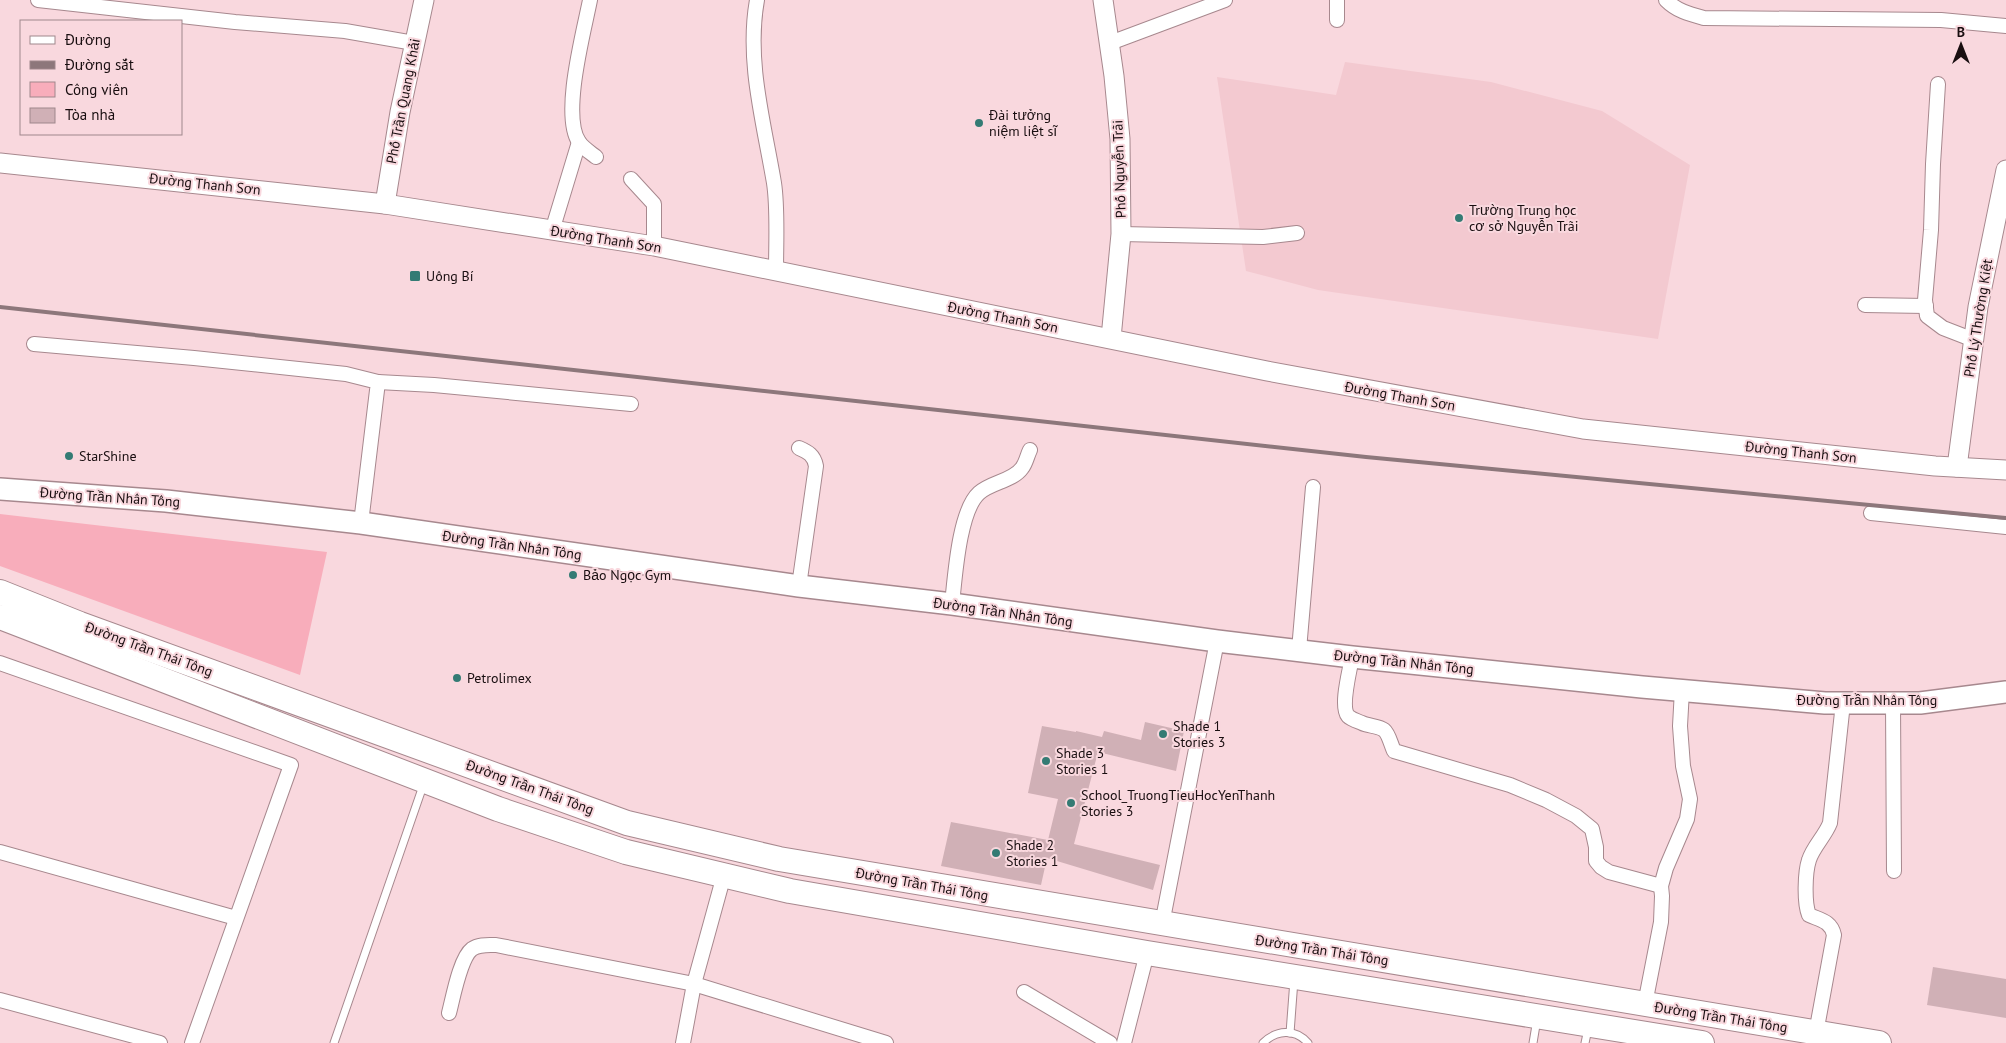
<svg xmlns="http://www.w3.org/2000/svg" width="2006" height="1043" font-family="'PT Sans',sans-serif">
	<rect width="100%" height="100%" fill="#f9d8de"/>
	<polygon fill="#f3c9d0" points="1345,62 1491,82 1602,111 1690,165 1658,339 1318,290 1246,271 1217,77 1336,95"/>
	<polygon fill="#f8adbb" points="0,514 327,552 300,675 0,566"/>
	<g fill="#d0b0b6">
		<polygon points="1145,722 1184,731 1176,771 1098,752 1074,844 1160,865 1153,890 1047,858 1041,885 941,866 951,822 1048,840 1058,799 1028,793 1042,726 1076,732 1076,731 1102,737 1104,731 1141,740"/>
		<polygon points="1933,967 2006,979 2006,1018 1927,1005"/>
	</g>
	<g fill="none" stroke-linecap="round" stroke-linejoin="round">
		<defs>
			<g id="lane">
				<polyline points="1290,1033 1294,980"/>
				<polyline points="334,1043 424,783"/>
				<path d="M1263 1043C1276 1030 1295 1028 1308 1043"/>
				<polyline points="1533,1043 1537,1019"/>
				<polyline points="1585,1043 1588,1029"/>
			</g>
			<g id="street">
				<polyline points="38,0 235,22 345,31 414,43"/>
				<path d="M590 0C584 31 561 115 579 142 583 148 591 153 596 157"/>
				<path d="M757 0C746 61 764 123 774 183 778 209 776 244 776 271"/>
				<polyline points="1337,0 1337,20"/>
				<path d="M1666 0C1677 11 1689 14 1704 18L1941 20 2006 26"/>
				<polyline points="1110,43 1225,0"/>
				<polyline points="1938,84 1933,164 1931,230 1925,300 1927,316 1943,328 1974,340"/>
				<polyline points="631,179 654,204 654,246"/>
				<polyline points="552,231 579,142"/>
				<polyline points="1121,234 1263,237 1297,233"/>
				<polyline points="1865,305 1926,306"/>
				<polyline points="34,344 194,358 346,374 378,382 361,523"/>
				<polyline points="378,382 434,385 631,404"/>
				<path d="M799 448C808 452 814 455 816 466L799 586"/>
				<polyline points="1871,513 2006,527"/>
				<path d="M952 604C955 577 959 511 979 493 991 482 1013 481 1022 468 1026 463 1027 456 1030 450"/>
				<polyline points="1299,650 1313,487"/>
				<path d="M1352 657C1350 670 1340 706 1348 716 1351 719 1357 721 1362 723 1368 726 1379 726 1384 730 1389 734 1391 745 1394 751L1510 785 1546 800 1576 816 1592 829 1596 847V861L1601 867 1609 872 1661 886"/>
				<polyline points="0,663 291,765 192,1043"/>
				<polyline points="1893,703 1894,871"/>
				<polyline points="0,852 236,918"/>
				<polyline points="1162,924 1217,641"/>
				<polyline points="1024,992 1110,1043"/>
				<polyline points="0,1000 160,1043"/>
				<polyline points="1645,1004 1661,922 1662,896 1661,886 1666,868 1687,819 1690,799 1683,766 1680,726 1682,690"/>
				<path d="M449 1013C453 998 460 958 472 949 479 944 488 945 496 945L694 984 886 1043"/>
				<path d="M1816 1033 1834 935C1831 921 1820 920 1809 915 1804 903 1805 872 1809 860 1813 847 1825 836 1830 823L1843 703"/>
				<polyline points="683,1043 694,984 724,875"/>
				<polyline points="1124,1043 1147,953"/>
			</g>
			<g id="secondary">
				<polyline points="1103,0 1114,76 1120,139 1121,234 1111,338"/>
				<polyline points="0,163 385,204 654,246 1267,371 1583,429 1935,466 2006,470"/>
				<polyline points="385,204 400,112 424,0"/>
				<polyline points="1957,467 1978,307 2006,170"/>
			</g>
			<polyline id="primary" points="0,489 166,501 361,523 799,586 952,604 1217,641 1352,657 1642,687 1825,703 1920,703 2006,692"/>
			<g id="highway">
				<polyline points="0,592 80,624 627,823 779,859 1879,1043"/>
				<polyline points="0,617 498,809 626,852 790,891 1147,953 1702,1043"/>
			</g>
		</defs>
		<use href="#lane" stroke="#a7888e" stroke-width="9"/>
		<use href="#street" stroke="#a7888e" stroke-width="16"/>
		<use href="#secondary" stroke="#a7888e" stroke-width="21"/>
		<use href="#primary" stroke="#a7888e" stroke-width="24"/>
		<use href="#highway" stroke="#a7888e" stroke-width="26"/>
		<use href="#lane" stroke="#fff" stroke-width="7"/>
		<use href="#street" stroke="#fff" stroke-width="14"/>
		<use href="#secondary" stroke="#fff" stroke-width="19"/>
		<use href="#primary" stroke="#fff" stroke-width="21"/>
		<use href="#highway" stroke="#fff" stroke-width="24"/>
		<polyline stroke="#8d777b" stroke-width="4" points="0,307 1366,457 2006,518"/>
	</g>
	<g fill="#347b74" stroke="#f9d8de" stroke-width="2">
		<circle cx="979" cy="123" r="5"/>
		<circle cx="1459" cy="218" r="5"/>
		<rect x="409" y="270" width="12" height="12" rx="2.5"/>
		<circle cx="69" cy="456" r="5"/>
		<circle cx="573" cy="575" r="5"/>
		<circle cx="457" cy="678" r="5"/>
		<circle cx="1163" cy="734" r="5"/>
		<circle cx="1046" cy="761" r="5"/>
		<circle cx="1071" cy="803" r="5"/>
		<circle cx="996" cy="853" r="5"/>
	</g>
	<g text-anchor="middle" stroke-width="4" stroke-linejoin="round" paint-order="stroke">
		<g font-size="14" fill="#190e10" stroke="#f9d8de">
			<text transform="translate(403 101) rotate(-79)" y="5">Phố Trần Quang Khải</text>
			<text transform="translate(1119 169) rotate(-92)" y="5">Phố Nguyễn Trãi</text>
			<text transform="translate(205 184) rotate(6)" y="5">Đường Thanh Sơn</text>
			<text transform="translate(606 239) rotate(9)" y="5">Đường Thanh Sơn</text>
			<text transform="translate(1003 317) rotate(11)" y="5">Đường Thanh Sơn</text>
			<text transform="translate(1978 318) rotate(-81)" y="5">Phố Lý Thường Kiệt</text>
			<text transform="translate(1400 396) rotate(10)" y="5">Đường Thanh Sơn</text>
			<text transform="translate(1801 452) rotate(6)" y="5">Đường Thanh Sơn</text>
			<text transform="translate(110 497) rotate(4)" y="5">Đường Trần Nhân Tông</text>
			<text transform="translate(512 545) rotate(8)" y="5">Đường Trần Nhân Tông</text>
			<text transform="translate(1003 612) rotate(8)" y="5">Đường Trần Nhân Tông</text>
			<text transform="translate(149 649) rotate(20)" y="5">Đường Trần Thái Tông</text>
			<text transform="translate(1404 662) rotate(6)" y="5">Đường Trần Nhân Tông</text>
			<text x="1867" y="705">Đường Trần Nhân Tông</text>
			<text transform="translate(530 787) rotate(20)" y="5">Đường Trần Thái Tông</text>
			<text transform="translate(922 884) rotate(10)" y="5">Đường Trần Thái Tông</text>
			<text transform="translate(1322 950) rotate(9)" y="5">Đường Trần Thái Tông</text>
			<text transform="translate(1721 1017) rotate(9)" y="5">Đường Trần Thái Tông</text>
		</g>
		<g font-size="14" fill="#190e10" stroke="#f9d8de" text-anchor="start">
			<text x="989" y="120">Đài tưởng<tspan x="989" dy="16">niệm liệt sĩ</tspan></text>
			<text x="1469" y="215">Trường Trung học<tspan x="1469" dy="16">cơ sở Nguyễn Trãi</tspan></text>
			<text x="426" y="281">Uông Bí</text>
			<text x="79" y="461">StarShine</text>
			<text x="583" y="580">Bảo Ngọc Gym</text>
			<text x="467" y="683">Petrolimex</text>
			<text x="1173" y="731">Shade 1<tspan x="1173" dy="16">Stories 3</tspan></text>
			<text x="1056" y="758">Shade 3<tspan x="1056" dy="16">Stories 1</tspan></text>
			<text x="1081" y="800">School_TruongTieuHocYenThanh<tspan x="1081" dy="16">Stories 3</tspan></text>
			<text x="1006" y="850">Shade 2<tspan x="1006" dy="16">Stories 1</tspan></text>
		</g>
	</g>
	<rect x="20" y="20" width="162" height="115" fill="#f9d8de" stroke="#9f878c"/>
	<rect x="30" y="36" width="25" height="8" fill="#ffffff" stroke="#9f878c"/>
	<text x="65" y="45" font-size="15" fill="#190e10">Đường</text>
	<rect x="30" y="61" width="25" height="8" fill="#8d777b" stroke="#9f878c"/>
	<text x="65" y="70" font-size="15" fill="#190e10">Đường sắt</text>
	<rect x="30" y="82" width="25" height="15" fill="#f8adbb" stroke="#9f878c"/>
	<text x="65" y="95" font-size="15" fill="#190e10">Công viên</text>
	<rect x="30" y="108" width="25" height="15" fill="#d0b0b6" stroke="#9f878c"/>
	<text x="65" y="120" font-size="15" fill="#190e10">Tòa nhà</text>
	<g transform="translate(1961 45)" stroke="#f9d8de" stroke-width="4" paint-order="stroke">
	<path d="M0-4L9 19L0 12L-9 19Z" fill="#190e10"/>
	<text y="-8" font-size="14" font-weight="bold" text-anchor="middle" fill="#190e10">B</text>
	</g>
</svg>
